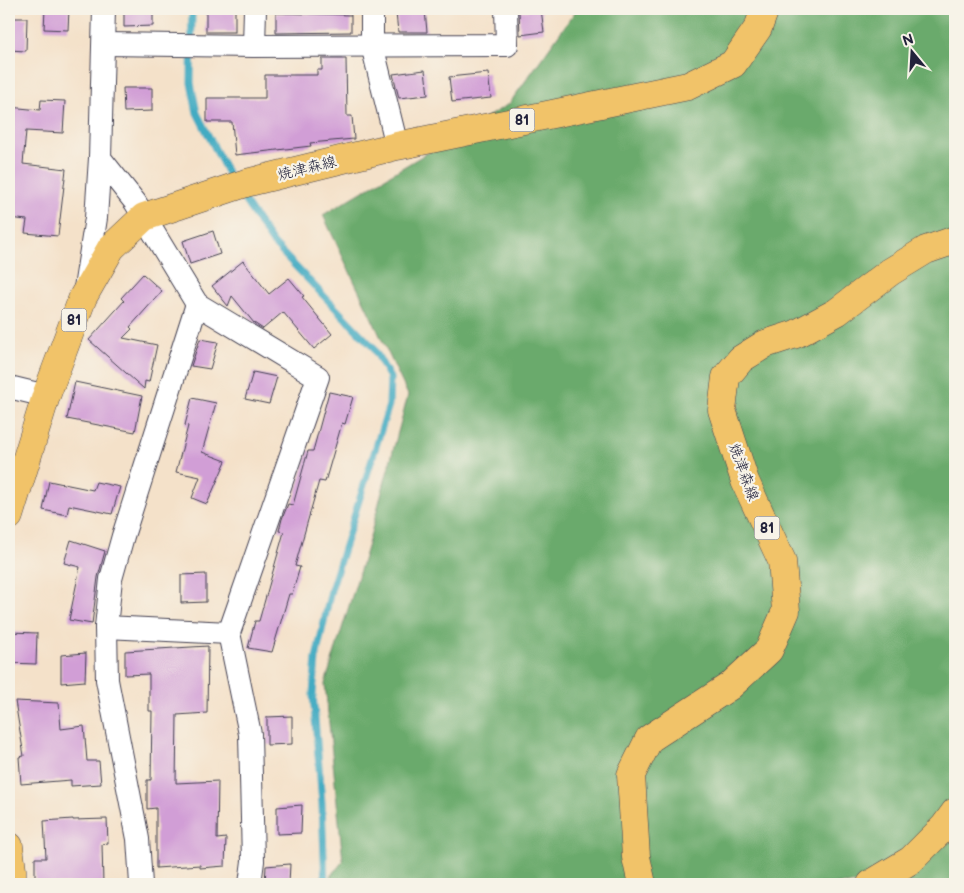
<svg xmlns="http://www.w3.org/2000/svg" width="964" height="893" font-family="'Balsamiq Sans','Klee One',sans-serif">
	<rect width="100%" height="100%" fill="#f7f3e8"/>
	<filter id="ink" filterUnits="userSpaceOnUse"><feTurbulence type="fractalNoise" baseFrequency=".02" numOctaves="2"/><feDisplacementMap in="SourceGraphic" scale="10" xChannelSelector="R" yChannelSelector="G"/><feConvolveMatrix kernelMatrix="1 2 1 2 8 2 1 2 1" color-interpolation-filters="sRGB"/></filter>
	<filter id="wash" filterUnits="userSpaceOnUse"><feTurbulence type="fractalNoise" baseFrequency=".0096" numOctaves="4" result="noise"/><feDisplacementMap in="SourceGraphic" scale="20" xChannelSelector="R" yChannelSelector="G"/><feGaussianBlur stdDeviation="1.12" result="paint"/><feColorMatrix in="noise" values="0 0 0 0 0 0 0 0 0 0 0 0 0 0 0 0 0 1.4 0 .05"/><feComposite in="paint" operator="in"/></filter>
	<g filter="url(#wash)">
		<rect width="100%" height="100%" fill="#f4e1c9"/>
		<polygon fill="#6baa6c" stroke="#466654" points="577,9 955,9 955,884 325,884 343,861 325,684 368,544 408,395 323,215 509,104"/>
		<g fill="none" stroke-linecap="round" stroke-linejoin="round">
			<g stroke="#42abc2" stroke-width="7">
				<polyline points="192,9 191,83 197,113 232,182"/>
				<polyline points="238,191 273,243 373,347 390,378 389,405 331,590 316,658 313,694 322,803 325,884"/>
			</g>
		</g>
		<g id="blocks">
			<g fill="#d19ed6">
				<polygon points="45,9 69,9 68,30 44,29"/>
				<polygon points="124,9 153,9 153,26 124,27"/>
				<rect x="206" y="9" width="29" height="23"/>
				<polygon points="541,9 544,32 520,35 519,11"/>
				<polygon points="425,10 427,32 398,32 396,13"/>
				<polygon points="276,13 351,15 351,32 276,33"/>
				<polygon points="9,18 27,18 26,51 9,50"/>
				<polygon points="322,59 346,59 347,116 352,116 354,139 310,143 311,146 235,155 232,122 207,122 207,98 265,98 265,75 317,75 317,70 322,70"/>
				<polygon points="425,70 428,95 399,98 393,74"/>
				<polygon points="488,73 491,98 452,102 449,77"/>
				<polygon points="123,88 152,88 152,111 124,112"/>
				<polygon points="41,100 65,101 63,133 26,131 23,164 66,169 58,236 25,233 27,220 9,218 9,107 40,110"/>
				<polygon points="213,231 220,254 190,264 183,241"/>
				<polygon points="243,261 269,294 289,278 304,296 302,297 332,334 314,349 283,312 263,329 254,323 232,296 228,306 212,286"/>
				<polygon points="143,274 162,291 130,327 132,329 123,338 157,345 149,382 145,381 144,389 89,340 124,301 121,298"/>
				<polygon points="200,339 218,342 210,369 191,366"/>
				<polygon points="253,372 277,377 269,404 245,399"/>
				<polygon points="75,382 142,396 135,432 67,419"/>
				<polygon points="329,392 353,397 345,424 342,423 325,482 319,481 295,566 300,567 292,594 289,594 272,652 248,648 255,621 259,621 284,532 279,531 282,519 288,504 293,505 308,451 313,451"/>
				<polygon points="192,398 216,403 202,452 226,461 207,504 192,498 200,477 176,472 188,426 185,425"/>
				<polygon points="49,481 93,490 96,482 120,487 112,514 69,505 67,515 43,510"/>
				<polygon points="71,540 105,551 98,577 92,624 69,620 80,567 64,563"/>
				<polygon points="206,574 206,602 181,603 181,575"/>
				<polygon points="9,632 37,633 36,664 9,663"/>
				<polygon points="208,646 207,713 177,715 176,783 218,781 217,839 226,838 225,866 200,868 200,865 156,868 156,808 147,809 147,780 151,780 152,711 149,711 149,674 125,675 125,651"/>
				<polygon points="86,653 85,681 61,683 61,655"/>
				<polygon points="15,701 59,703 61,729 84,726 87,761 99,761 101,784 71,786 71,780 21,784 19,757 24,756"/>
				<polygon points="292,716 292,744 267,745 267,717"/>
				<polygon points="302,805 301,833 277,834 277,807"/>
				<polygon points="73,819 73,820 107,819 108,843 102,844 103,884 35,884 35,858 46,858 44,821"/>
				<polygon points="290,864 289,884 265,884 266,866"/>
			</g>
		</g>
	</g>
	<g filter="url(#ink)">
		<use href="#blocks" fill-opacity="0" stroke="#423f50" stroke-width="1"/>
		<g fill="none" stroke-linecap="round" stroke-linejoin="round">
			<defs>
				<g id="minor">
					<polyline points="104,9 100,158 135,202 197,304 318,377 229,633 250,734 253,861 250,884"/>
					<polyline points="372,9 372,45 397,146"/>
					<polyline points="104,44 254,46 507,45 506,9"/>
					<polyline points="254,46 255,9"/>
					<polyline points="85,288 96,218 100,158"/>
					<polyline points="9,387 46,396"/>
					<polyline points="106,627 229,633"/>
					<polyline points="141,884 138,839 107,680 106,627 111,579 123,536 197,304"/>
				</g>
				<g id="primary">
					<polyline points="9,516 46,396 83,297 111,248 144,217 246,183 397,146 688,86 733,64 758,28 765,9"/>
					<polyline points="9,846 12,870 12,884"/>
					<polyline points="642,884 636,857 631,775 649,739 730,686 769,650 786,611 782,561 745,481 722,410 726,377 741,359 765,344 796,334 837,312 890,272 926,250 955,240"/>
					<polyline points="871,884 911,860 944,827 955,812"/>
				</g>
			</defs>
			<use href="#minor" stroke="#423f50" stroke-width="24"/>
			<use href="#primary" stroke="#423f50" stroke-width="29"/>
			<use href="#minor" stroke="#fff" stroke-width="22"/>
			<use href="#primary" stroke="#f1c369" stroke-width="28"/>
		</g>
	</g>
	<g text-anchor="middle" stroke-width="4.5" stroke-linejoin="round" paint-order="stroke">
		<g fill="#f7f3e8" stroke="#62616f" stroke-width="1">
			<rect x="509.5" y="108.5" width="25" height="23" rx="4"/>
			<rect x="61.5" y="308.5" width="25" height="23" rx="4"/>
			<rect x="754.5" y="516.5" width="25" height="23" rx="4"/>
		</g>
		<g font-size="14" font-weight="bold" fill="#22223b">
			<text x="522" y="125">81</text>
			<text x="74" y="325">81</text>
			<text x="767" y="533">81</text>
		</g>
		<g font-size="15" fill="#22223b" stroke="#f7f3e8">
			<text transform="translate(307 168) rotate(-14)" y="5">焼津森線</text>
			<text transform="translate(744 472) rotate(70)" y="5">焼津森線</text>
		</g>
	</g>
	<rect width="964" height="893" fill="none" stroke="#f7f3e8" stroke-width="30"/>
	<g transform="translate(912 52) rotate(342)" stroke="#f7f3e8" stroke-width="4" paint-order="stroke">
	<path d="M0-4L9 19L0 12L-9 19Z" fill="#22223b"/>
	<text y="-8" font-size="14" font-weight="bold" text-anchor="middle" fill="#22223b">N</text>
	</g>
</svg>
